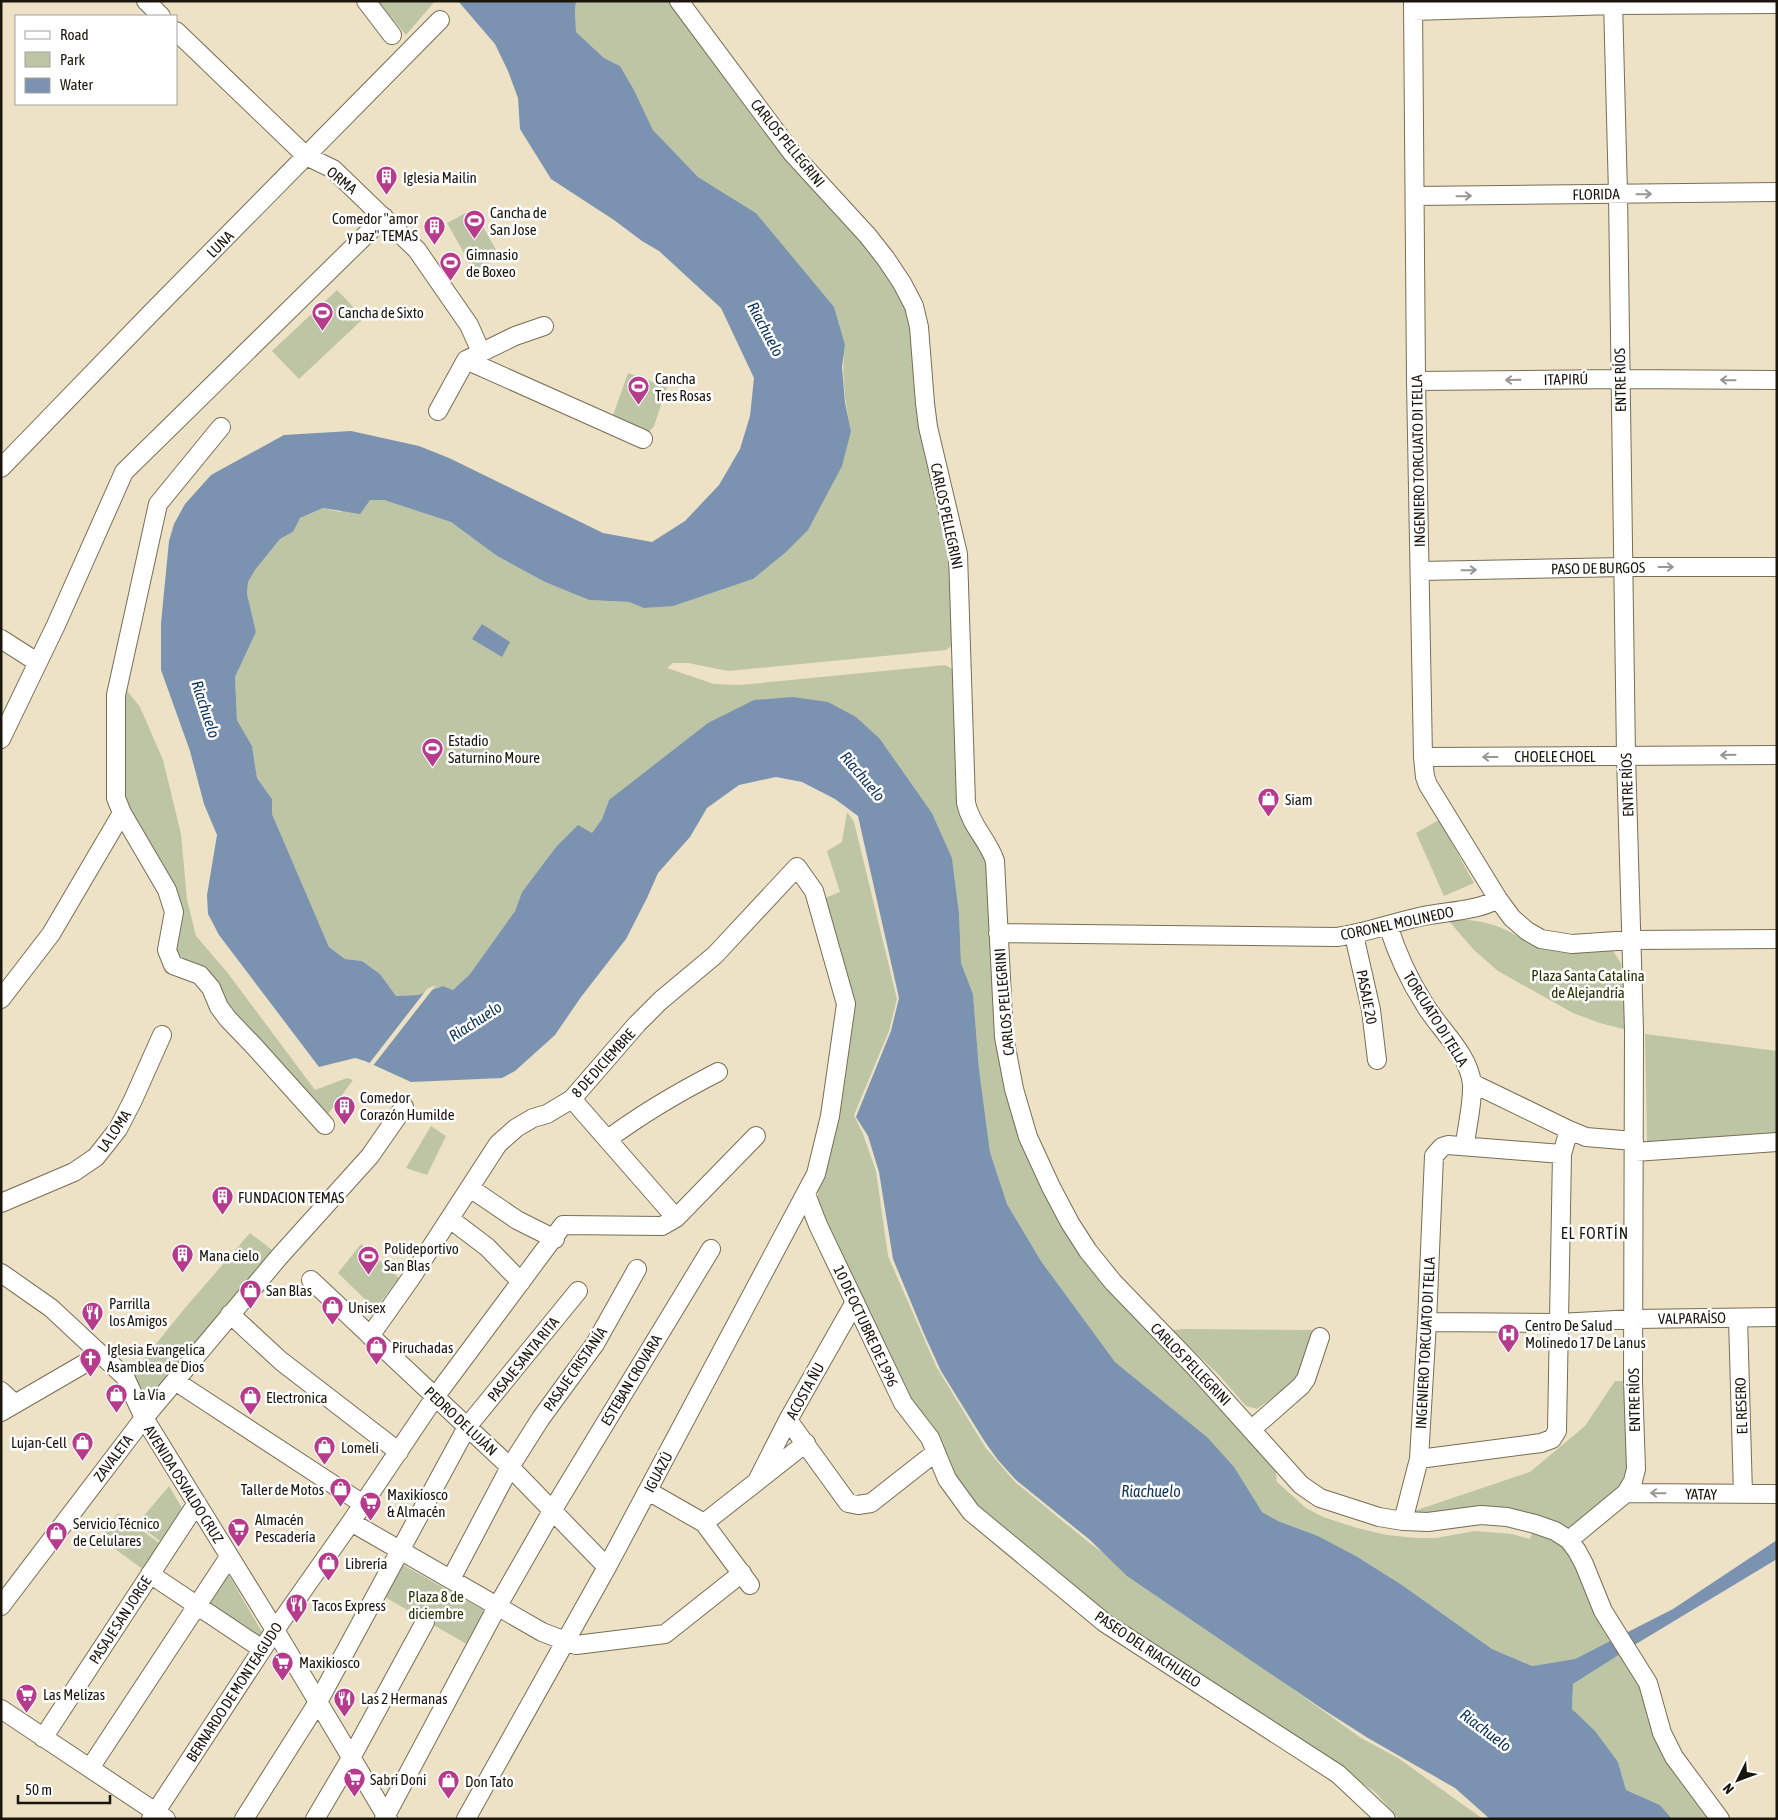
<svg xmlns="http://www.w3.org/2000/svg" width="1778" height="1820" viewBox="0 0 1778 1820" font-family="'Asap Condensed',sans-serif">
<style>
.green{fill:#bdc5a5}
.water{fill:#7b93b0}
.pier{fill:#ede2c6}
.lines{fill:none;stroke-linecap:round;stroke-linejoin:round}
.minor-casing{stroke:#776e55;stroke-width:20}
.minor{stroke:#fff;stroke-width:18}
.oneway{stroke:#989692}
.labels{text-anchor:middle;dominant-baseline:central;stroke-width:5;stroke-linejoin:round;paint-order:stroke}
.street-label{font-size:15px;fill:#1a160c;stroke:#fff}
.poi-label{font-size:15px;fill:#1a160c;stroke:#fff;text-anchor:start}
.park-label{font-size:15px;fill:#283003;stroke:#fff}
.water-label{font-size:16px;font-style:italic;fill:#0d3259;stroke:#fff}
.neighbourhood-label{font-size:16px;letter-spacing:1px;fill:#1a160c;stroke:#fff}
</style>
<rect width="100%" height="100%" fill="#ede2c6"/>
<!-- green -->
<path class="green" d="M378,1H435L406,35Z
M576,1H669L742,97L887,272L907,310L913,338V381L916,399L928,461L952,559L957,642L946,650L728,671L688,663H673L667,668L714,684L740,685L945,665L958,672L961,789L988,854L1001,1039L1047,1188L1223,1408L1275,1466L1277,1482L1306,1508L1323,1517L1357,1528L1387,1535L1415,1538H1436L1475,1531L1512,1534L1530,1539L1533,1531C1544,1534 1556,1537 1564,1546C1583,1565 1601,1614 1613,1640L1575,1659L1532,1666L1492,1649L1402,1585L1356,1556L1318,1536L1278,1521L1262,1512L1207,1437L1115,1362L1041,1261L1007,1204L990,1152L979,1069L973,994L961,963L959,913L952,858L932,813L880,739L609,800L602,819L592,833L556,847L522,892L515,911L470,974L453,990L443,986L418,995L396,996L380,974L362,961L345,959L329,947L272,814V799L257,778L252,746L237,720L235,677L256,632L247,594L248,582L255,570L280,539L293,532L300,518L323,508L340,512L370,500H384L451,522L497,556L545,582L589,600L629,602L645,608L673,605L753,579L851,431C845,402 841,375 845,345L777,239L756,213L698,177L653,130L634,90L620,66L604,58L576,32L575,10Z
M473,209L500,257L474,271L447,223Z
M337,290L364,318L299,379L272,351Z
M628,373L667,387L654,426L643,439L610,424Z
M125,688L140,707L163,760L181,834L187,900L196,936L227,972L315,1090L347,1078L353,1080L325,1118L299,1091L251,1030L228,1012L174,953L178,926L123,798Z
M847,812L854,822L897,999L889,1031L854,1115L863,1134L876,1171L888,1256L936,1366L985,1447L1015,1482L1092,1545L1361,1738L1398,1758L1483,1819H1399L1375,1792L1339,1767L1101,1614L964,1496L908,1405L819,1208L818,1200V1182L848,1056L855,1002L847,974L839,965L820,900L840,892L827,851L842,842Z
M1439,820L1474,883L1444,896L1416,833Z
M1447,919C1467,919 1489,921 1508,931C1522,938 1535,947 1551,949C1568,952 1588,949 1606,949L1613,951L1621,963L1627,1030L1600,1023L1573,1013L1498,971L1474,950Z
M1645,1034L1777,1051V1138L1647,1142Z
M431,1126L446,1136L427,1175L406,1168Z
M250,1233L272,1250L147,1400L130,1376L185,1308Z
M361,1244L399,1278L375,1309L338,1273Z
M1184,1329L1315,1330L1294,1382L1257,1409L1246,1406L1219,1375L1172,1330Z
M1615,1381H1627L1629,1471L1623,1484L1576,1524L1563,1529L1434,1517L1411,1512L1530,1472L1585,1426Z
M169,1486L185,1513L164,1544L137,1524Z
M118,1513L162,1545L144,1570L100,1538Z
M401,1564L489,1613L470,1646L383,1596Z
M227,1572L263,1634L258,1644L206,1606Z
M1621,1653L1636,1674L1712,1819H1672L1660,1805L1626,1790L1618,1762L1572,1709L1573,1684Z"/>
<!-- water -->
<path class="water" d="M458,1H576L575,10L576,32L604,58L620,66L634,90L653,130L698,177L756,213L834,307L845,345L842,367L845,403L851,431L842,466L808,530L786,552L753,579L673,606L644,608L629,602L589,600L545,582L497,556L451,522L384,500H370L360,514L323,508L300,518L293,532L280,539L255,570L248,582L247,594L256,632L235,677L237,720L252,746L257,778L272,799V814L329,947L345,959L362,961L380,974L396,996L418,995L443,986L453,990L470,974L515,911L522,892L556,847L578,825L592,833L602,819L609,800L708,723L754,700L793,697L828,702L856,717L880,739L932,813L952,858L959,913L961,963L973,994L979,1069L990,1152L1007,1204L1041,1261L1115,1362L1207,1437L1234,1467L1262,1512L1278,1521L1318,1536L1356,1556L1402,1585L1492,1649L1532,1666L1575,1659L1673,1609L1777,1540V1559L1631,1647L1573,1684L1572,1709L1595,1731L1618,1762L1626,1790L1660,1805L1672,1819H1490L1455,1788L1368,1738L1324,1710L1127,1576L1090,1540L1016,1480L998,1460L985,1442L941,1371L925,1336L893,1259L879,1172L868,1136L856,1117L891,1031L899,998L858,816L835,799L802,782L776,777L739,785L707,808L690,837L658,873L647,898L626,939L581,997L555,1035L515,1071L502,1078L411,1082L365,1061L355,1058L319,1067L219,935L208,914L207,895L217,835L204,804L190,751L161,670V623L169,541L174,524L185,504L211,475L284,435L351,431L419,446L449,458L603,533L652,542L685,521L719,485L740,449L750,416L754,378L721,308L659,251L642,241L614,220L551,179L520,129L518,98L508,71L495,44Z
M482,624L510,642L502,657L472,639Z"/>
<!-- pier -->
<path class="pier" d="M436,985L372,1067L368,1065L427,989Z"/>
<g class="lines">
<defs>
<path id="minor" d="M146,1L161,16
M366,1L392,35
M679,1L792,153L868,236L886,259L902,283L914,306L919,327L925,403L928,427L958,554L966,803C971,826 988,840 995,861L1004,1037L1014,1089L1028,1137L1051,1187L1070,1223L1088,1251L1113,1282L1194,1366L1301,1485L1320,1498L1379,1517L1403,1521L1428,1522L1481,1515L1507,1517L1535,1524L1555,1531L1569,1540L1577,1551L1584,1564L1603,1611L1648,1683L1662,1733L1674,1757L1720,1819
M1413,1L1416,381L1423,757L1425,777L1428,785L1498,899L1512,918L1527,931L1541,939L1572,944L1631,940L1777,939
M1413,11L1613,5L1777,4
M176,31L306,156L333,169L417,250L469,325L481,352
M1415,196L1777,192
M466,360L643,439
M1416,381L1620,379L1777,380
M438,411L466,360L515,336L544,326
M221,427L158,504L116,695V798L122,813L167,890L174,912L167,950L173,965L200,975L211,988L219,1007L228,1019L253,1045L325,1125
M1,468L152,312L440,20
M1420,571L1624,567H1777
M1,639L37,662
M1,739L56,625L124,472L384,217
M1423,757L1777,755
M1388,925C1397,954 1409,980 1425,1005C1440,1030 1469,1054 1472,1084C1473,1103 1467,1125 1465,1145
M998,933L1337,937C1365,933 1392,923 1419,917C1445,911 1475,912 1498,899
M1354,935L1371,1010L1377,1060
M1,999L51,934L122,813
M1472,1083L1569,1130
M572,1099L676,1218
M608,1139C643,1113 679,1092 718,1072
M1635,1152L1777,1142
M470,1188L517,1220L555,1239
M806,1194L818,1225L903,1403L930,1438L947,1479L971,1512L1105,1623L1338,1774L1386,1819
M1,1203L74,1172L96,1157L118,1129L133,1100L162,1035
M450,1219L487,1247L521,1282
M1,1273L51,1308L125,1377L144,1418L275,1630L388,1819
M311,1280L510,1467L607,1567
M230,1314L281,1361L399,1452
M1738,1318L1743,1494
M1427,1322L1558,1323L1635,1319L1777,1317
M370,1336L411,1278L498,1144L516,1128L533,1118L547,1114L572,1099L637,1024L660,1001L715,955L797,867L814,891L846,1004L830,1116L816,1174L607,1567L466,1819
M175,1381L363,1504
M1,1391L15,1404
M1,1412L101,1354
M788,1420L848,1503L858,1505L871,1503L936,1452
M1252,1429L1301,1386L1306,1379L1320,1337
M1419,1459L1541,1443L1552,1439L1557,1431L1562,1154
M757,1481L788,1420L855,1302
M648,1491L704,1523L750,1585
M1626,1493L1777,1494
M1403,1521L1419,1459L1427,1322L1434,1156L1442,1147L1448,1145L1562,1154L1569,1130L1586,1137L1634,1141
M351,1522L542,1632L576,1645L665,1634L742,1573
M704,1523L806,1443
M1569,1540L1626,1493L1633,1481L1636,1469L1633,1381L1634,1030L1626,756L1618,194L1613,1
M150,1574L262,1649
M451,1579L510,1467L541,1418L595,1344L637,1269
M1,1606L144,1418L279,1257L370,1156L404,1107
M1,1709L166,1819
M43,1738L197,1503
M90,1768L229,1557
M151,1819L275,1630L351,1522L435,1397L563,1225L662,1226L676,1218L756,1136
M244,1819L318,1702L467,1427L578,1291
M315,1819L351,1758L425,1622
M384,1819L497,1607L552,1511L711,1249"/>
</defs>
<!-- minor casing -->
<use href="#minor" class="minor-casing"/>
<!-- minor -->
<use href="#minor" class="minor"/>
</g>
<!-- one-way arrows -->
<defs><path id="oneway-shaft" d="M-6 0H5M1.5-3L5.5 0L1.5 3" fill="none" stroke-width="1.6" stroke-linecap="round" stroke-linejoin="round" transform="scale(1.25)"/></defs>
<g class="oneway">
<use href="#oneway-shaft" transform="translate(1644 194) rotate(-1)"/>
<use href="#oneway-shaft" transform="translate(1464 196) rotate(-1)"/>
<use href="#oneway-shaft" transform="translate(1513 380) rotate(179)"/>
<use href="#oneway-shaft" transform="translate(1728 380) rotate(-179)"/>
<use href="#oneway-shaft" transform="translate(1666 567)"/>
<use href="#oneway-shaft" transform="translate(1469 570) rotate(-1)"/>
<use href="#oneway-shaft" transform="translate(1728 755) rotate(179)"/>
<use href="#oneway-shaft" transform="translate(1490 757) rotate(180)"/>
<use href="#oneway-shaft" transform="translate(1658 1493) rotate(-179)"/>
</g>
<!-- icons -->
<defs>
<symbol id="building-pin" viewBox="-11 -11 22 30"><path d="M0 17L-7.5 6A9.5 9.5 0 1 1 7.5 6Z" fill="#b73b8c" stroke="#fff"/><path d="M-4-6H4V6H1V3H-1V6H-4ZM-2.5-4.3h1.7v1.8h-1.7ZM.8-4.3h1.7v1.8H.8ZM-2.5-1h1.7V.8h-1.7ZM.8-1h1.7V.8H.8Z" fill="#fff"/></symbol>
<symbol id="stadium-pin" viewBox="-11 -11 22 30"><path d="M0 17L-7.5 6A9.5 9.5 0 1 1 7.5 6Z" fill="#b73b8c" stroke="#fff"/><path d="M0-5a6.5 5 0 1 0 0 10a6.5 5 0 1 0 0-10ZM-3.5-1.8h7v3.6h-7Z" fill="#fff"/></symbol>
<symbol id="shop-pin" viewBox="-11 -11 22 30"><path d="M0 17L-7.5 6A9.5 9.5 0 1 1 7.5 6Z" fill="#b73b8c" stroke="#fff"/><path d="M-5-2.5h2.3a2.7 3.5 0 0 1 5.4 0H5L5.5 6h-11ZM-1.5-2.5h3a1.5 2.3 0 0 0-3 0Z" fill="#fff"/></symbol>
<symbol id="restaurant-pin" viewBox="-11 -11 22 30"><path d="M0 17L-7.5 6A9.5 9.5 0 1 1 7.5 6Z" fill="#b73b8c" stroke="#fff"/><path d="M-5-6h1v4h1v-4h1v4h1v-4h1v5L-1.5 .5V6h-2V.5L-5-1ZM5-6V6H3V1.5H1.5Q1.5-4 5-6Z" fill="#fff"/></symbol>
<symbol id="hospital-pin" viewBox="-11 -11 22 30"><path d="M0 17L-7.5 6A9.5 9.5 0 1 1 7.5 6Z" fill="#b73b8c" stroke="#fff"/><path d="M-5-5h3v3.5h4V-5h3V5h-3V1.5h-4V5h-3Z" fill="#fff"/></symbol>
<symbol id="church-pin" viewBox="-11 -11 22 30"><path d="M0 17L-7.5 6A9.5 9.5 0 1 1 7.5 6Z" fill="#b73b8c" stroke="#fff"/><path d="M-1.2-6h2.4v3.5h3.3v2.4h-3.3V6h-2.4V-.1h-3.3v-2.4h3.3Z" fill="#fff"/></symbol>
<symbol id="supermarket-pin" viewBox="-11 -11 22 30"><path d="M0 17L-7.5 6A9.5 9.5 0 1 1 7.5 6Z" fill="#b73b8c" stroke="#fff"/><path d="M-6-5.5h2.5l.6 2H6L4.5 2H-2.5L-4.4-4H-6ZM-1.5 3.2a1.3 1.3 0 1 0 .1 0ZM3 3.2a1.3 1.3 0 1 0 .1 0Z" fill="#fff"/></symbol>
</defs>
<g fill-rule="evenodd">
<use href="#building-pin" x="374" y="164" width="25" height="34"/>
<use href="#stadium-pin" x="462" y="208" width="25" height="34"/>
<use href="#building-pin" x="422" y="214" width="25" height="34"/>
<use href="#stadium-pin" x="438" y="250" width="25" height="34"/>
<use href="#stadium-pin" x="310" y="300" width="25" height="34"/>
<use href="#stadium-pin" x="626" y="374" width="25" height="34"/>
<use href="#stadium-pin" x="420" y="736" width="25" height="34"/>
<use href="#shop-pin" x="1256" y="786" width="25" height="34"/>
<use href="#building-pin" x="332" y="1094" width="25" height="34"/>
<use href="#building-pin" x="210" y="1184" width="25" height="34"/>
<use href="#building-pin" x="170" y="1242" width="25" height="34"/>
<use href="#stadium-pin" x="356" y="1244" width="25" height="34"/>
<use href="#shop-pin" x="238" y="1278" width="25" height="34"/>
<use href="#shop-pin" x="320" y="1294" width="25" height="34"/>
<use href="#restaurant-pin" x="80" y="1300" width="25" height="34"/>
<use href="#hospital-pin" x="1496" y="1322" width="25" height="34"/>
<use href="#shop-pin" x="364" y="1334" width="25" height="34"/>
<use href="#church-pin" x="78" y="1346" width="25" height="34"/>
<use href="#shop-pin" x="104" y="1382" width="25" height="34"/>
<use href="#shop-pin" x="238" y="1384" width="25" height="34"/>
<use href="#shop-pin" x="70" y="1430" width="25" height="34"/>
<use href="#shop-pin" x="312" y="1434" width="25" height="34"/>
<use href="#shop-pin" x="328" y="1476" width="25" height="34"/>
<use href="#supermarket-pin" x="358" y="1490" width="25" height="34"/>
<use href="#supermarket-pin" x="226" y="1516" width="25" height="34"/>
<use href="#shop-pin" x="44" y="1520" width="25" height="34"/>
<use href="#shop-pin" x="316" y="1550" width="25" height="34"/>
<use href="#restaurant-pin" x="284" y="1592" width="25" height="34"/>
<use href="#supermarket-pin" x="270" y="1650" width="25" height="34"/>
<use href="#supermarket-pin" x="14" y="1682" width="25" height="34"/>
<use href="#restaurant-pin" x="332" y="1686" width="25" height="34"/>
<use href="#supermarket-pin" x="342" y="1766" width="25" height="34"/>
<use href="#shop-pin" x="436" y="1768" width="25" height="34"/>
</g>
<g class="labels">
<!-- street labels -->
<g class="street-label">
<text transform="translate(788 143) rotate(51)">CARLOS PELLEGRINI</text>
<text transform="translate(342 180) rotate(39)">ORMA</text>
<text transform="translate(1596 194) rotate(-1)">FLORIDA</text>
<text transform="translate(220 244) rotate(-45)">LUNA</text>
<text transform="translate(1566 379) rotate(-1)">ITAPIRÚ</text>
<text transform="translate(1620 380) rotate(-91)">ENTRE RÍOS</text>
<text transform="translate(1418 461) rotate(-91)">INGENIERO TORCUATO DI TELLA</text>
<text transform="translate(947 516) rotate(78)">CARLOS PELLEGRINI</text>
<text transform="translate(1598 568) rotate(-1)">PASO DE BURGOS</text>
<text x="1555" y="756">CHOELE CHOEL</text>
<text transform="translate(1627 785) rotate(-92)">ENTRE RÍOS</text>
<text transform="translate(1397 923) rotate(-12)">CORONEL MOLINEDO</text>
<text transform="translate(1367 997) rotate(79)">PASAJE 20</text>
<text transform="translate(1004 1002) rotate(-95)">CARLOS PELLEGRINI</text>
<text transform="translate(1436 1019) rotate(58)">TORCUATO DI TELLA</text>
<text transform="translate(603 1063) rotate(-48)">8 DE DICIEMBRE</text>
<text transform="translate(114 1131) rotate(-56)">LA LOMA</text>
<text transform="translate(1692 1318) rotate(-1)">VALPARAÍSO</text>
<text transform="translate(866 1326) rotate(65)">10 DE OCTUBRE DE 1996</text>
<text transform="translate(1425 1343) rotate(-87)">INGENIERO TORCUATO DI TELLA</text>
<text transform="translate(523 1359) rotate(-51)">PASAJE SANTA RITA</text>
<text transform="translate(1191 1364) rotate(46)">CARLOS PELLEGRINI</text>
<text transform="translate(575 1369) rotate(-55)">PASAJE CRISTANÍA</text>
<text transform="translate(631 1380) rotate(-59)">ESTEBAN CROVARA</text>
<text transform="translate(805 1391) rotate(-61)">ACOSTA ÑU</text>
<text transform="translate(1634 1400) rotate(-91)">ENTRE RÍOS</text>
<text transform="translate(1741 1406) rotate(-92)">EL RESERO</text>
<text transform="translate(461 1421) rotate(43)">PEDRO DE LUJÁN</text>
<text transform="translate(113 1458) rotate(-53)">ZAVALETA</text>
<text transform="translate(658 1472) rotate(-62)">IGUAZÚ</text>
<text transform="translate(184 1484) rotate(58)">AVENIDA OSVALDO CRUZ</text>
<text transform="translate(1701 1494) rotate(1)">YATAY</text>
<text transform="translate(120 1620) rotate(-57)">PASAJE SAN JORGE</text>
<text transform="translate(1148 1649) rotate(34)">PASEO DEL RIACHUELO</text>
<text transform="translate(234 1692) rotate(-57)">BERNARDO DE MONTEAGUDO</text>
</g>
<!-- poi labels -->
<g class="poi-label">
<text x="403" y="177">Iglesia Mailin</text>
<text x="490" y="212">Cancha de<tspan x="490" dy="17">San Jose</tspan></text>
<text x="418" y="218" text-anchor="end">Comedor "amor<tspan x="418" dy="17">y paz" TEMAS</tspan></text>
<text x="466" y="254">Gimnasio<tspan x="466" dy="17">de Boxeo</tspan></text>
<text x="338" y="312">Cancha de Sixto</text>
<text x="655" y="378">Cancha<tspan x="655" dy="17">Tres Rosas</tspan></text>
<text x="448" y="740">Estadio<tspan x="448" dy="17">Saturnino Moure</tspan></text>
<text x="1285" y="799">Siam</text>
<text x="360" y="1097">Comedor<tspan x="360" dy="17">Corazón Humilde</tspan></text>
<text x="238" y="1197">FUNDACION TEMAS</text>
<text x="384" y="1248">Polideportivo<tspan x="384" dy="17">San Blas</tspan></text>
<text x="199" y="1255">Mana cielo</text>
<text x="266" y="1290">San Blas</text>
<text x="109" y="1303">Parrilla<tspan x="109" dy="17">los Amigos</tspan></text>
<text x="348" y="1307">Unisex</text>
<text x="1525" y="1325">Centro De Salud<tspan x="1525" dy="17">Molinedo 17 De Lanus</tspan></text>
<text x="392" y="1347">Piruchadas</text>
<text x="107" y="1349">Iglesia Evangelica<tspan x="107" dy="17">Asamblea de Dios</tspan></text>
<text x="133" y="1394">La Via</text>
<text x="266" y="1397">Electronica</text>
<text x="67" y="1442" text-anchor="end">Lujan-Cell</text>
<text x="341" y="1447">Lomeli</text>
<text x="324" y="1489" text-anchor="end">Taller de Motos</text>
<text x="387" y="1494">Maxikiosco<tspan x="387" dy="17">&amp; Almacén</tspan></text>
<text x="255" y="1519">Almacén<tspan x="255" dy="17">Pescadería</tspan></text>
<text x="73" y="1523">Servicio Técnico<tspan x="73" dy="17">de Celulares</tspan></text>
<text x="345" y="1563">Librería</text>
<text x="312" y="1605">Tacos Express</text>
<text x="299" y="1662">Maxikiosco</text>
<text x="43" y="1694">Las Melizas</text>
<text x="361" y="1698">Las 2 Hermanas</text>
<text x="370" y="1779">Sabri Doni</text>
<text x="465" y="1781">Don Tato</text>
</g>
<!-- park labels -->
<g class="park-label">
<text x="1588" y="975">Plaza Santa Catalina<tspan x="1588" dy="17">de Alejandría</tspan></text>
<text x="436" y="1596">Plaza 8 de<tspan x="436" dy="17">diciembre</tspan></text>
</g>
<!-- water labels -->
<g class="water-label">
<text transform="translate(766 329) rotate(62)">Riachuelo</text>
<text transform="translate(206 709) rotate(72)">Riachuelo</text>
<text transform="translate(863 776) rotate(50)">Riachuelo</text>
<text transform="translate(475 1021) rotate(-33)">Riachuelo</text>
<text x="1151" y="1491">Riachuelo</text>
<text transform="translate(1486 1730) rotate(37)">Riachuelo</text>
</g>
<!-- neighbourhood labels -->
<g class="neighbourhood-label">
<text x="1595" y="1233">EL FORTÍN</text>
</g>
</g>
<!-- border -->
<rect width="1778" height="1820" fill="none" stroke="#1a160c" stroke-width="5"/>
<!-- legend -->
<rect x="15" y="15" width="162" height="90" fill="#ffffff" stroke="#a3a29e"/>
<rect x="25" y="31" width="25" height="8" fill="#ffffff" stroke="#a3a29e"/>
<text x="60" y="40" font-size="15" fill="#1a160c">Road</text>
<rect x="25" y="52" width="25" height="15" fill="#bdc5a5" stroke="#a3a29e"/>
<text x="60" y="65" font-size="15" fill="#1a160c">Park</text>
<rect x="25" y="78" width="25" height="15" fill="#7b93b0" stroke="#a3a29e"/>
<text x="60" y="90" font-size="15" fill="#1a160c">Water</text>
<!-- north arrow -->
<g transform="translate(1738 1780) rotate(228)" stroke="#ffffff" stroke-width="4" paint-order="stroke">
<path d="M0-4L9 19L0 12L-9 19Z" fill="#1a160c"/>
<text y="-8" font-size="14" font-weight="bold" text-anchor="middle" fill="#1a160c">N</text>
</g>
<!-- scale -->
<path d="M18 1795v8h92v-8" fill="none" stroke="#1a160c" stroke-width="2.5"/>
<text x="25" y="1795" font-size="15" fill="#1a160c" stroke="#ffffff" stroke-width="4" paint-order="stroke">50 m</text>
</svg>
